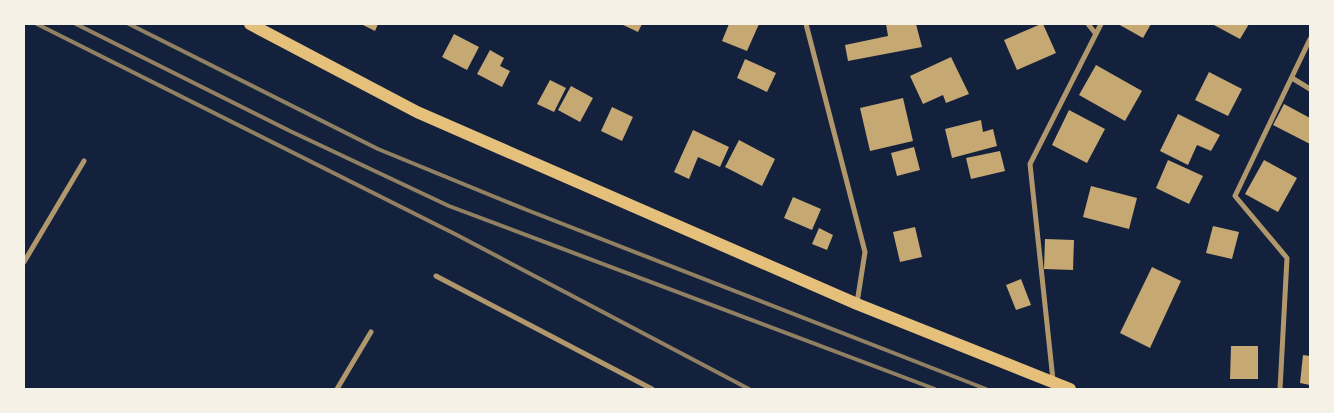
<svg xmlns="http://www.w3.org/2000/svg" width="1334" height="413" viewBox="0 0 1334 413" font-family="'Open Sans',sans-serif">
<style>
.building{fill:#c6a872}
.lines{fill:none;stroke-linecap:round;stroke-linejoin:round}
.minor{stroke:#b1986c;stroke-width:5}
.primary{stroke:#e5c07b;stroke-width:12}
.rail{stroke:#918062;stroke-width:4}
</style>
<rect width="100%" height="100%" fill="#14213d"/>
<!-- building -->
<path class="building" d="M361,24H378L375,31Z
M621,24H642L638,32Z
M729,24H759L747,51L722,41Z
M886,24H916L922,47L848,61L845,45L888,36Z
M1041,24H1043L1056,53L1017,70L1004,40Z
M1118,24H1151L1143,38Z
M1212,24H1249L1240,39Z
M454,34L479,47L467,70L442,57Z
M490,50L504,58L500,66L510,71L502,87L477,74Z
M951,57L969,94L946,103L943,95L923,104L910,76Z
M745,59L776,73L767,92L737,78Z
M1096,65L1142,91L1125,121L1079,95Z
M1209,72L1242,89L1228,116L1195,100Z
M550,80L566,88L554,112L537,104Z
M571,86L593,98L580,122L558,110Z
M903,98L913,141L870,151L860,108Z
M1284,104L1310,118V144L1273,125Z
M612,107L633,117L622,141L601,131Z
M1069,110L1105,129L1087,163L1052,145Z
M1178,114L1220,135L1211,151L1197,145L1188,165L1160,151Z
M981,120L983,132L993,129L997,146L952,158L945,129Z
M693,130L729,147L720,167L698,157L689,179L674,172Z
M739,140L775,159L762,186L725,167Z
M914,147L920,170L897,176L891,153Z
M1000,151L1005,171L971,179L966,158Z
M1168,160L1203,176L1189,204L1156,188Z
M1264,160L1297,178L1278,212L1245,194Z
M1091,186L1137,198L1129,229L1083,217Z
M793,197L821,209L812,230L784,218Z
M1213,226L1239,232L1232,259L1206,253Z
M915,227L922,257L900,262L893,232Z
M819,228L833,235L827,250L812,244Z
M1045,239L1074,240L1073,270L1044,269Z
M1152,267L1181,281L1150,348L1120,333Z
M1021,279L1031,305L1016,310L1006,285Z
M1231,346H1258V379H1230Z
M1303,355L1310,356V385L1300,383Z"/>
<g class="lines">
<!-- minor -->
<path class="minor" d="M806,24L865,252L857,303
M1088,24L1096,34
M1292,78L1310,89
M24,262L84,161
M436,276L652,389
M1053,380L1030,164L1101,24
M337,389L371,332
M1280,389L1287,258L1235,196L1310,39"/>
<!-- primary -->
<path class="primary" d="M250,24L417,112L857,304L1070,389"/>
<!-- rail -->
<path class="rail" d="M37,24L457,235L749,389
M76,24L290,131L449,206L935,389
M129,24L378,149L527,210L986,389"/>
</g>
<!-- border -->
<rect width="1334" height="413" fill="none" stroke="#f6f1e7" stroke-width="50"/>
</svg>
